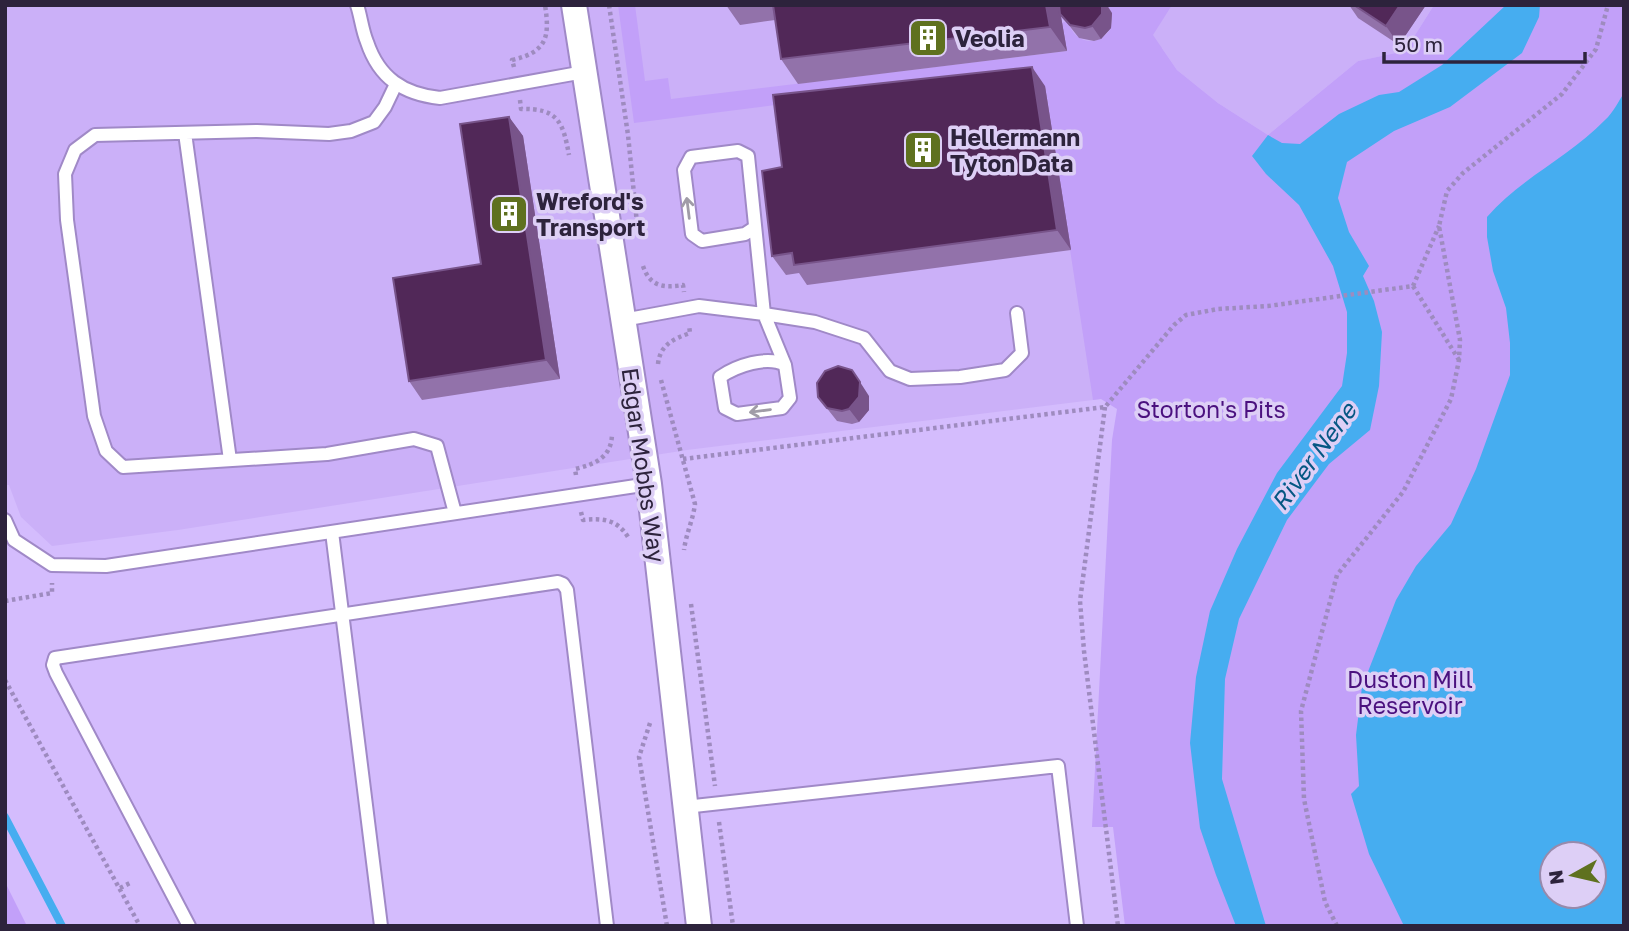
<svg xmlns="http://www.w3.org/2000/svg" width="1629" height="931" viewBox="0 0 1629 931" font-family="'Golos Text',sans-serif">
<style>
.built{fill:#cbb0f8}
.green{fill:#c2a0f9;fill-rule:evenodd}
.water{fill:#46adf0;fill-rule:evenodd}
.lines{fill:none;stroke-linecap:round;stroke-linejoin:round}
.stream{stroke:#46adf0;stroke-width:8}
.lane-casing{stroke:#a089c7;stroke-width:16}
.street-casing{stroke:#a089c7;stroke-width:28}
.path{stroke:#9e8bbf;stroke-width:4.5;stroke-dasharray:3.5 3.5;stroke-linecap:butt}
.lane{stroke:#fff;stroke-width:12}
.street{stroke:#fff;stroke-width:24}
.wall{fill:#9272aa}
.shaded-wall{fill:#78548a}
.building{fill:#512858;stroke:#78548a;stroke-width:2}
.oneway{stroke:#a09ca7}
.labels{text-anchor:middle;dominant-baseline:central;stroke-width:7;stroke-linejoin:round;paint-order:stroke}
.poi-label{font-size:23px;font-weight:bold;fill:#2d233c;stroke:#ddcff6;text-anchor:start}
.park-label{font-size:23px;fill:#4b117f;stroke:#ddcff6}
.street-label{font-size:23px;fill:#2d233c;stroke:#ddcff6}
.water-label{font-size:24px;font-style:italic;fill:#055783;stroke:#ddcff6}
</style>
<rect width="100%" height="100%" fill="#d4bcfd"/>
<!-- built -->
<path class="built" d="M5,5H1434L1405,51L1358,61L1268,135L1218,103L1177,70L1162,48L1101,399L687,450L178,530L52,546L21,517L9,485H5Z"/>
<!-- green -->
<path class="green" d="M618,5H635L645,81L668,78L671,99L1067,51L1062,23L1068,20C1076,57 1126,41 1108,5H1172L1153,35L1177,70L1218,103L1268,135L1358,61L1405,51L1434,5H1624V926H1125L1113,827H1092L1112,440L1117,409L1101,399L1093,400L1045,86L783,104L634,123ZM1552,854H1594V896H1552Z
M5,882L27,926H5Z"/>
<!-- water -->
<path class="water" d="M1506,5H1540L1539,17L1522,53L1450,107L1394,131L1347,162L1338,198L1349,232L1369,266L1363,276L1374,301L1382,332L1379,386L1370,430L1329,464L1287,520L1239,619L1225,679L1222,779L1266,926H1236L1216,875L1200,828L1190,743L1196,677L1210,611L1237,549L1277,473L1342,386L1347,353V312L1333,266L1299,205L1266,174L1252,156L1268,135L1282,143L1300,144L1339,114L1379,95L1399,92L1442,65Z
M1624,93V926H1404L1369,854L1351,794L1359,786L1356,735L1362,687L1396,600L1416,566L1451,524L1476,469L1510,375V343L1506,308L1493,271L1487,237V217C1521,178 1569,157 1605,120C1613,113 1618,102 1624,93ZM1552,854H1594V896H1552Z"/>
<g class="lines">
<!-- stream -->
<path class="stream" d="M5,817L62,926"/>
<defs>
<path id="lane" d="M357,5C361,17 362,30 367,42C379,78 403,94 440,98L584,72
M396,84L385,107L374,122L351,131L329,134L257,131L95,135L75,150L65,174L67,220L94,416L106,451L123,467L327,454L414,439L437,446L455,513
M185,133L230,460
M754,228L745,234L702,241L692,234L684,170L691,157L738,151L748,156L764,314L815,322L864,338L890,371L910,379L960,377L1005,370L1022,353L1017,313
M623,320L699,306L764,314L785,365L790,398L782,408L737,414L725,408L720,377C736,366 767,355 785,365
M5,520L14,540L52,565L106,566L649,484
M332,532L381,926
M685,807L1058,766L1077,926
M189,926L56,673L53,665L55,658L558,582L563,584L567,590L607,926"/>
<path id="street" d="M574,5L649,484L699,926"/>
</defs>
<!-- lane casing -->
<use href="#lane" class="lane-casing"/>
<!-- street casing -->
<use href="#street" class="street-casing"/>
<!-- path -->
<path class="path" d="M609,5L628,135L638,233
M514,67L512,60C547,52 550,37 545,5
M520,100L521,109C558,108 563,122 569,155
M643,266C650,287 664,288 683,285L684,292
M1413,286L1459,360
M1413,286L1439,226
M658,364C660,345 673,339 690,333L689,325
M661,380L695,504C693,520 686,534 684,550
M1105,407L1080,601L1084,651L1118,926
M683,459L1105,407L1174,325L1186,315L1218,309L1268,306L1413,286
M576,475L575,469C596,464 612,457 612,433
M581,512L583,520C602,518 617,519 628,537
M5,601L52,593V583
M691,604L715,786
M5,680L140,926
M650,723L639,757L667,926
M719,822L733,926
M120,888L130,883
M1337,926L1325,902L1304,799L1301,711L1337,575L1403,492L1451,399L1459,360L1460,340L1439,226L1447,191L1463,173L1562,94L1596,49L1608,5"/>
<!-- lane -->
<use href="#lane" class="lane"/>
<!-- street -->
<use href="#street" class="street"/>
</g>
<!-- wall -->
<path class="wall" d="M726,5H1059L1067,51L798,84L781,59L775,20L740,25Z
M1349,5H1426L1399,45L1358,18Z
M1112,13L1111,28L1101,39L1094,41L1079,38L1060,14Z
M1045,86L1071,250L807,285L799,273L786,275L772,256L782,167Z
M509,117L523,136L560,379L422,400L409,381L481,264Z
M869,396V410L859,422L852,424L837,421L818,397Z"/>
<!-- shaded-wall -->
<path class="shaded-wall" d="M1046,5H1059L1067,51L1050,27Z
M1102,5H1107L1112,13L1111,28L1101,39L1092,26Z
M1400,5H1426L1399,45L1386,26Z
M1032,67L1045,86L1071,250L1057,230Z
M509,117L523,136L560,379L546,360Z
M860,382L869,396V410L859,422L849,409Z"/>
<!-- building -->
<path class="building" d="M773,5H1046L1050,27L781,59Z
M1059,5H1102V14L1092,26L1085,28L1070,25L1060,14Z
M1354,5H1400L1386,26Z
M1032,67L1057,230L794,265L792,253L772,256L762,171L782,167L773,95Z
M509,117L546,360L409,381L393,278L481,264L460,124Z
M838,366L852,370L860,382L859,397L849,409L842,411L827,408L818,397L817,383L825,371Z"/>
<!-- one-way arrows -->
<defs><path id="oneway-shaft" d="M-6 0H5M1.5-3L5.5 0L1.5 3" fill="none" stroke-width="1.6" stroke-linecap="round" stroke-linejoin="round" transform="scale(1.75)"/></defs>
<g class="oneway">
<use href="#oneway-shaft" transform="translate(688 208) rotate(-97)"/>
<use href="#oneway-shaft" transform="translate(760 411) rotate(172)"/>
</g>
<!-- icons -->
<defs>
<symbol id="building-square" viewBox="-11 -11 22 22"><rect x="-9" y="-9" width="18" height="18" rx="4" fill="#5f711f" stroke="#ddcff6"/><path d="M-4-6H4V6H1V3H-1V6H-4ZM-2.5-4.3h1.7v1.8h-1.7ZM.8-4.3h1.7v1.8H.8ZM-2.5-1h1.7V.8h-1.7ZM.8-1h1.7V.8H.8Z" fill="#fff"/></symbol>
</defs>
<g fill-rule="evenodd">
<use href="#building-square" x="906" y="16" width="44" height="44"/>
<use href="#building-square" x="901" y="128" width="44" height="44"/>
<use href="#building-square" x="487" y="192" width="44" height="44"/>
</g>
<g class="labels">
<!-- poi labels -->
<g class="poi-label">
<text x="955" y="38">Veolia</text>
<text x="950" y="137">Hellermann<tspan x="950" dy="26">Tyton Data</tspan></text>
<text x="536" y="201">Wreford's<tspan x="536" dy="26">Transport</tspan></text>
</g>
<!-- park labels -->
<g class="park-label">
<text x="1211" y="409">Storton's Pits</text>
<text x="1410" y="679">Duston Mill<tspan x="1410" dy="26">Reservoir</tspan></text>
</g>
<!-- street labels -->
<g class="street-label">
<text transform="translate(644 465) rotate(82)">Edgar Mobbs Way</text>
</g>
<!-- water labels -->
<g class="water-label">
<text transform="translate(1313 456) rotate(-54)">River Nene</text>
</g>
</g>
<!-- border -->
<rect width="1629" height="931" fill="none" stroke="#2d233c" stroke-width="14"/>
<!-- north arrow -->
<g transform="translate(1573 875) rotate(262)"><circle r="33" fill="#ddcff6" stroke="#978aac" stroke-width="2"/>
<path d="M0-5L12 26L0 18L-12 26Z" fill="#5f711f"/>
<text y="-10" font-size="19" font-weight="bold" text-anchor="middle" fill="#2d233c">N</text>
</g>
<!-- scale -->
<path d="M1384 52v10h201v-10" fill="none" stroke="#2d233c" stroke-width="3.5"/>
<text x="1394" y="52" font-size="21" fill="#2d233c" stroke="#ddcff6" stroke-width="5" paint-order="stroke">50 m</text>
</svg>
